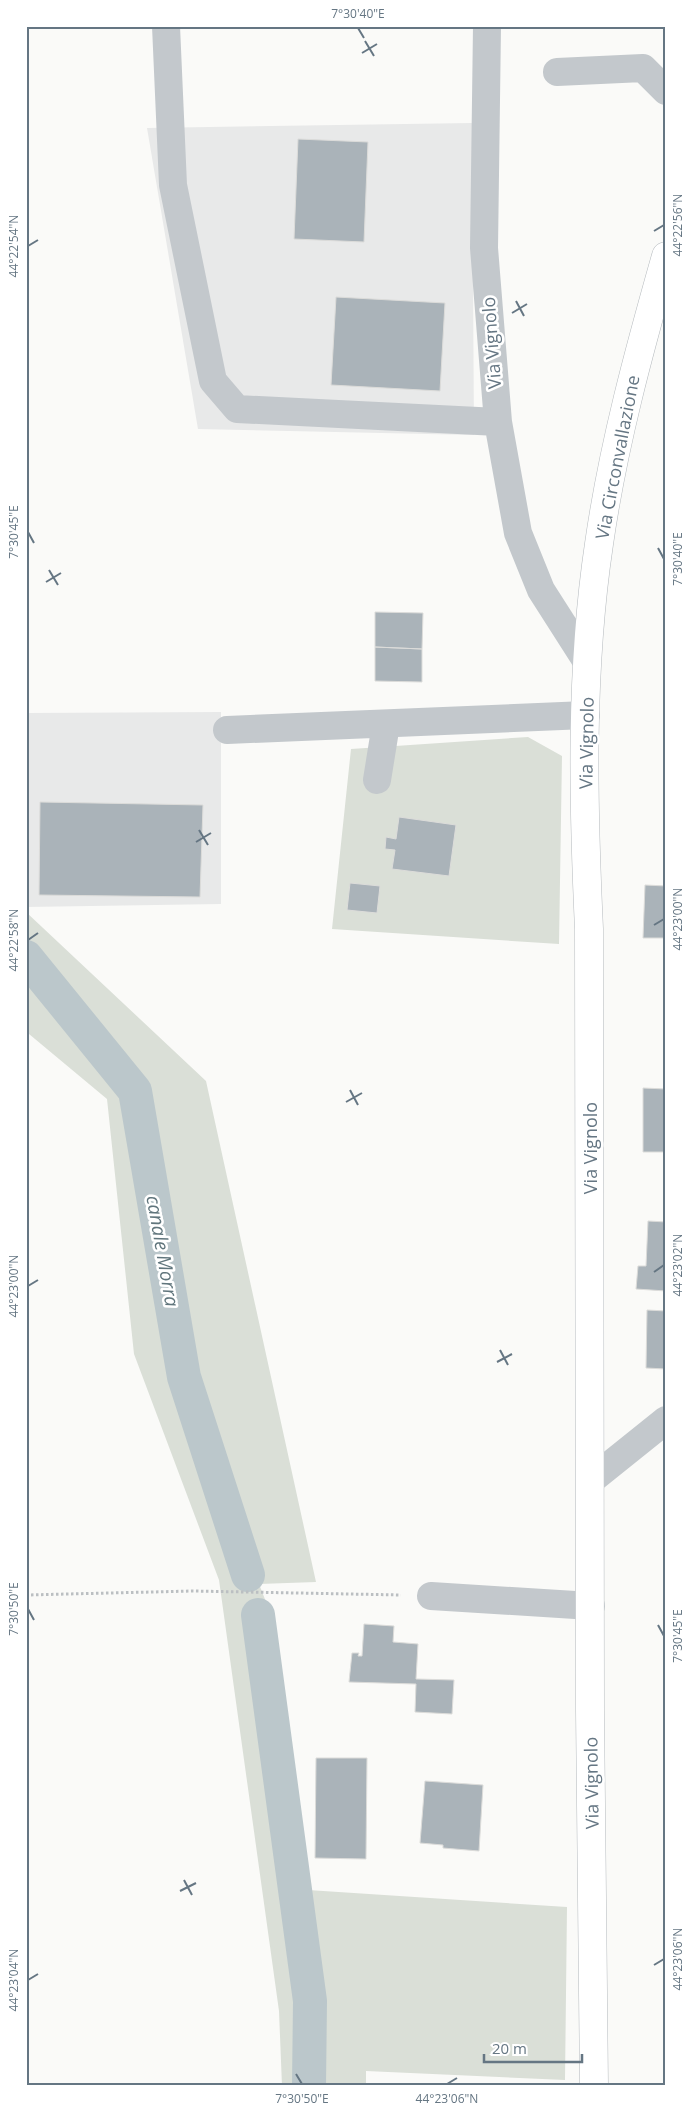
<svg xmlns="http://www.w3.org/2000/svg" width="692" height="2112" viewBox="0 0 692 2112" font-family="'Open Sans',sans-serif">
<style>
.built{fill:#e8e9e9}
.green{fill:#dadfd7}
.lines{fill:none;stroke-linecap:round;stroke-linejoin:round}
.canal{stroke:#bbc7cb;stroke-width:34}
.building{fill:#aab3b9;stroke:#dcdcda}
.major-casing{stroke:#b5babe;stroke-width:29}
.path{stroke:#bbbfc2;stroke-width:3;stroke-dasharray:2.5 2.5;stroke-linecap:butt}
.minor{stroke:#c3c8cc;stroke-width:28}
.major{stroke:#fff;stroke-width:28}
.ticks{fill:none;stroke:#657683;stroke-width:2}
.labels{text-anchor:middle;dominant-baseline:central;stroke-width:5;stroke-linejoin:round;paint-order:stroke}
.street-label{font-size:18px;fill:#657683;stroke:#fff}
.water-label{font-size:19px;font-style:italic;fill:#60757c;stroke:#fff}
.neatline{fill:none;stroke:#657683;stroke-width:2}
.ticks-label{font-size:12px;text-anchor:middle;fill:#657683}
</style>
<rect width="100%" height="100%" fill="#fafaf8"/>
<!-- built -->
<path class="built" d="M472,123L474,435L198,429L147,128Z
M221,712V904L26,907V713Z"/>
<!-- green -->
<path class="green" d="M528,737L562,756L559,944L332,929L351,749Z
M26,912L206,1081L316,1582L259,1584L268,1607L308,1890L567,1907L565,2080L366,2071V2086H282L279,2011L219,1580L134,1354L107,1099L29,1034L26,1037Z"/>
<g class="lines">
<!-- canal -->
<path class="canal" d="M26,957L135,1091L184,1377L248,1575
M258,1615L310,2001L309,2086"/>
</g>
<!-- building -->
<path class="building" d="M298,139L368,142L364,242L294,239Z
M336,297L445,303L440,391L331,385Z
M375,612L423,613L422,649L375,647Z
M375,647L422,649V682L375,681Z
M40,802L203,805L200,897L39,895Z
M399,817L456,825L449,876L392,869L395,850L385,849L386,837L396,839Z
M350,883L380,886L377,913L347,910Z
M645,885L666,886V938H643Z
M643,1088L666,1089V1152H643Z
M648,1221L666,1222V1291L636,1289L638,1266H646Z
M647,1310L666,1311V1369L646,1368Z
M364,1624L394,1626L393,1642L418,1644L416,1679L454,1680L452,1714L415,1712L416,1684L349,1682L352,1653H359L358,1656H362Z
M316,1758H367L366,1859L315,1858Z
M425,1781L483,1785L479,1851L443,1848V1845L420,1843Z
M395,2084H424V2086H395Z"/>
<g class="lines">
<defs>
<path id="major" d="M594,2086L590,1710L589,929C583,801 580,671 599,544C613,446 639,351 666,256"/>
</defs>
<!-- major casing -->
<use href="#major" class="major-casing"/>
<!-- path -->
<path class="path" d="M26,1595L193,1591L401,1595"/>
<!-- minor -->
<path class="minor" d="M166,26L173,185L213,381L237,409L498,422
M487,26L484,248L498,422L518,533L541,590L587,662
M557,72L643,68L666,91
M227,730L586,715
M377,780L386,724
M590,1481L666,1420
M431,1596L591,1606"/>
<!-- major -->
<use href="#major" class="major"/>
</g>
<!-- ticks -->
<path class="ticks" d="M358,28L364,38M365,41L374,56M362,53L377,44M654,231L664,225M28,246L38,240M516,301L524,316M512,313L527,304M28,532L34,543M658,548L664,559M49,570L58,585M46,582L61,573M199,830L208,845M196,842L211,833M654,925L664,919M28,940L38,933M350,1090L358,1105M346,1102L362,1093M654,1272L664,1265M28,1286L38,1280M500,1350L508,1365M497,1362L512,1354M28,1609L34,1620M658,1625L664,1636M184,1880L192,1895M180,1891L196,1883M654,1965L664,1959M28,1980L38,1974M296,2074L302,2084M447,2084L457,2078"/>
<g class="labels">
<!-- street labels -->
<g class="street-label">
<text transform="translate(491 343) rotate(-94)">Via Vignolo</text>
<text transform="translate(617 457) rotate(-79)">Via Circonvallazione</text>
<text transform="translate(586 743) rotate(-89)">Via Vignolo</text>
<text transform="translate(590 1148) rotate(-90)">Via Vignolo</text>
<text transform="translate(591 1783) rotate(-91)">Via Vignolo</text>
</g>
<!-- water labels -->
<g class="water-label">
<text transform="translate(163 1251) rotate(80)">canale Morra</text>
</g>
</g>
<!-- border -->
<rect width="692" height="2112" fill="none" stroke="#ffffff" stroke-width="55"/>
<!-- scale -->
<path d="M484 2054v8h98v-8" fill="none" stroke="#657683" stroke-width="2.5"/>
<text x="492" y="2054" font-size="15" fill="#657683" stroke="#ffffff" stroke-width="4" paint-order="stroke">20 m</text>
<rect x="28" y="28" width="636" height="2056" class="neatline"/>
<g class="ticks-label">
<text x="358" y="18">7°30'40"E</text>
<text transform="translate(678 225) rotate(-90)" y="4">44°22'56"N</text>
<text transform="translate(14 246) rotate(-90)" y="4">44°22'54"N</text>
<text transform="translate(14 532) rotate(-90)" y="4">7°30'45"E</text>
<text transform="translate(678 559) rotate(-90)" y="4">7°30'40"E</text>
<text transform="translate(678 919) rotate(-90)" y="4">44°23'00"N</text>
<text transform="translate(14 940) rotate(-90)" y="4">44°22'58"N</text>
<text transform="translate(678 1265) rotate(-90)" y="4">44°23'02"N</text>
<text transform="translate(14 1286) rotate(-90)" y="4">44°23'00"N</text>
<text transform="translate(14 1609) rotate(-90)" y="4">7°30'50"E</text>
<text transform="translate(678 1636) rotate(-90)" y="4">7°30'45"E</text>
<text transform="translate(678 1959) rotate(-90)" y="4">44°23'06"N</text>
<text transform="translate(14 1980) rotate(-90)" y="4">44°23'04"N</text>
<text x="302" y="2103">7°30'50"E</text>
<text x="447" y="2103">44°23'06"N</text>
</g>
</svg>
